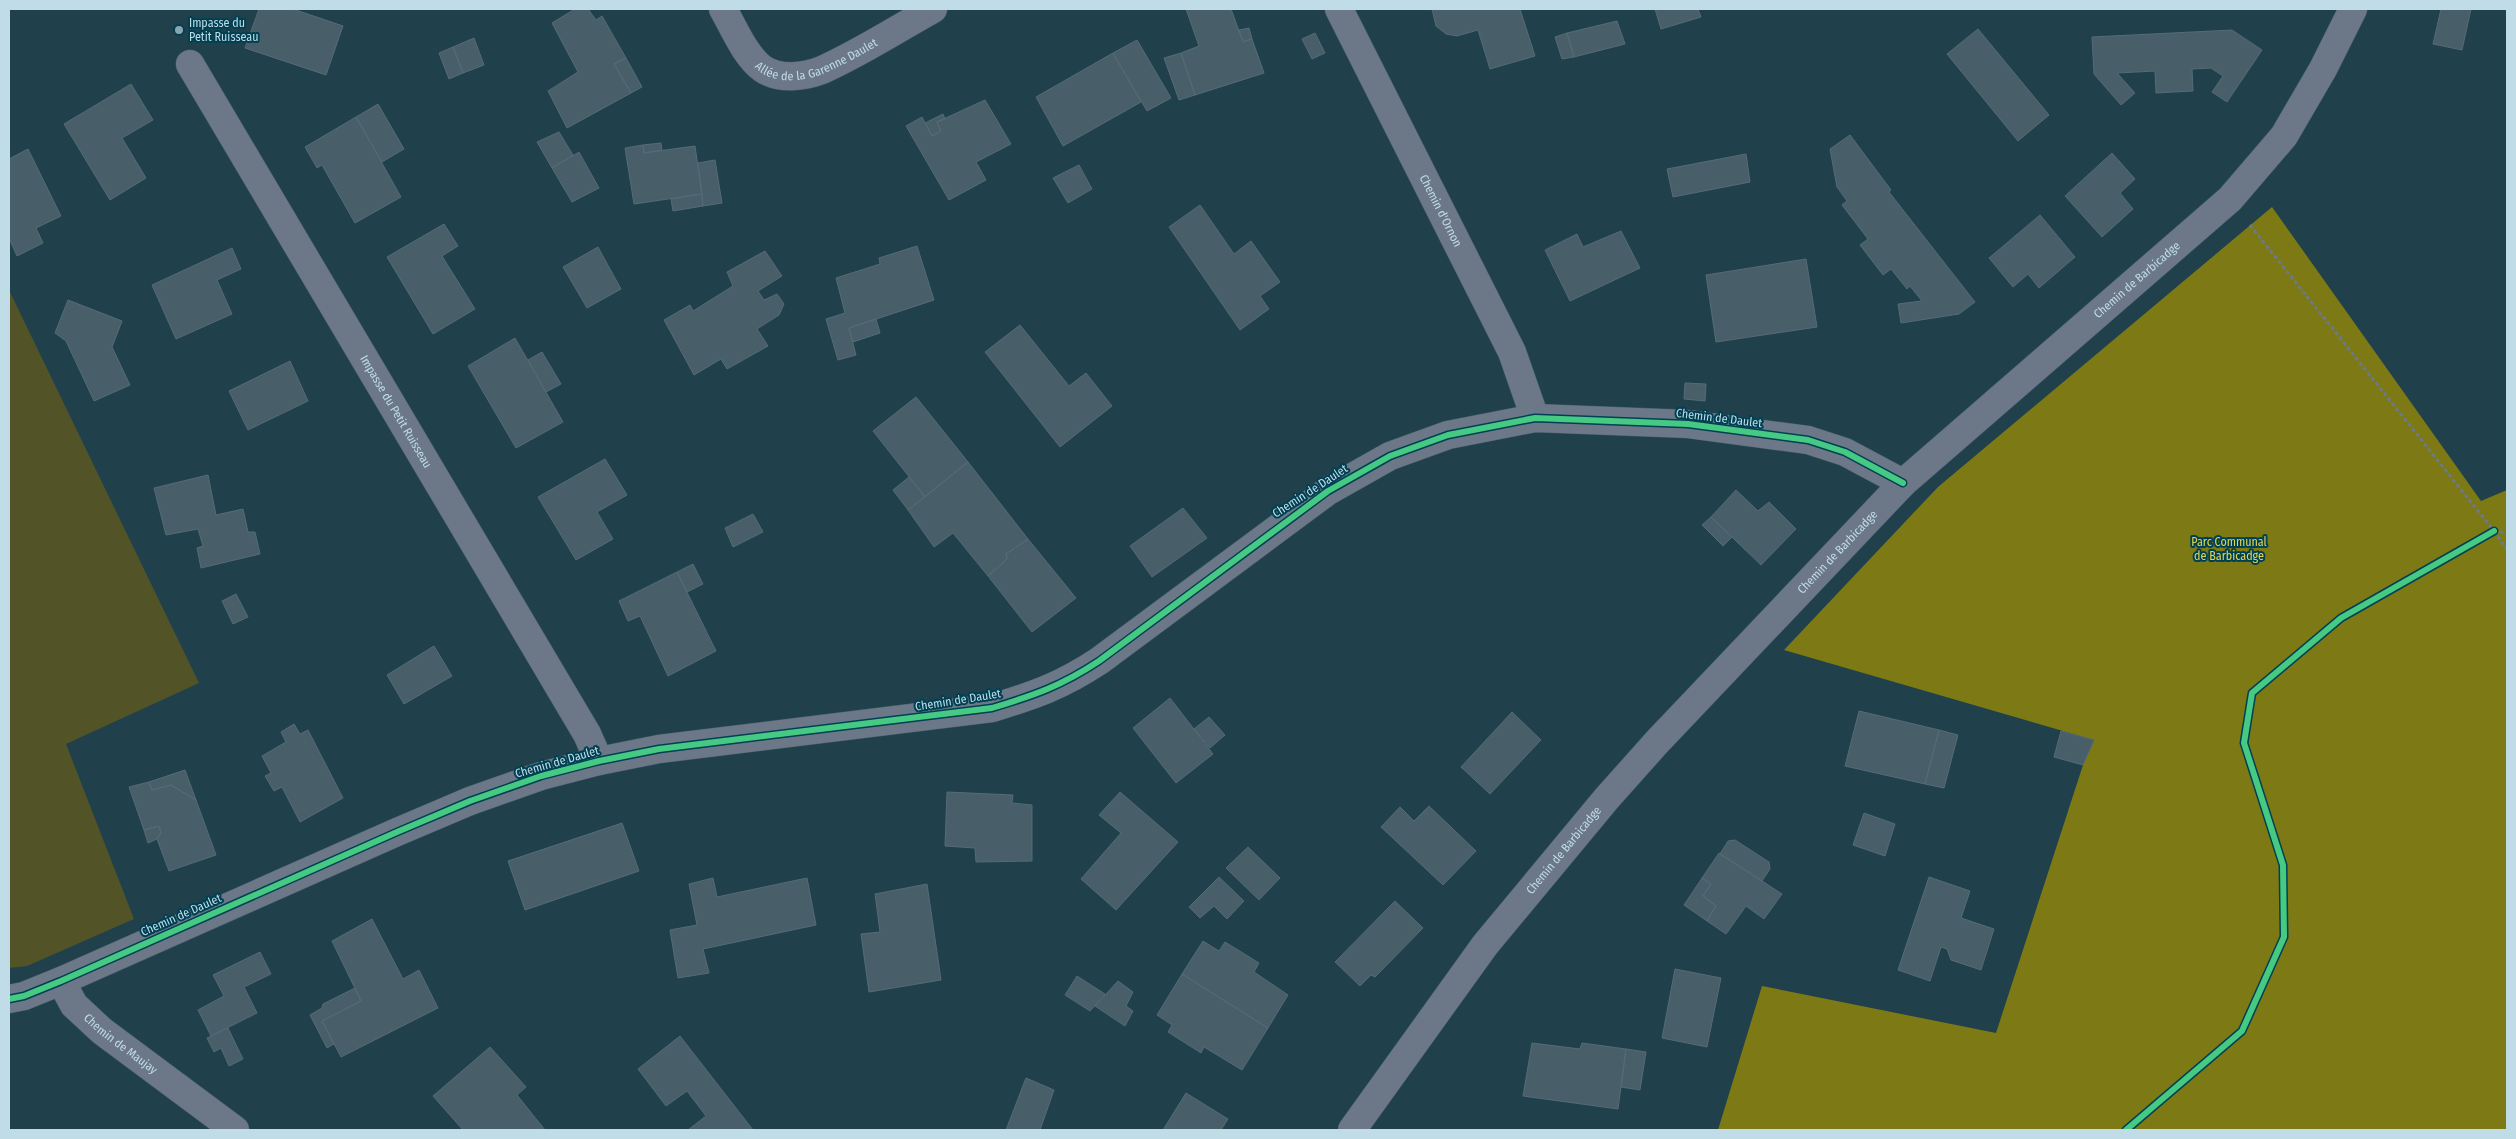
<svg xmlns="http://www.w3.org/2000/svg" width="2516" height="1139" viewBox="0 0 2516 1139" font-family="'Fira Sans Condensed',sans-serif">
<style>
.green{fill:#525327}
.forest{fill:#7d7914}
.building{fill:#485e69;stroke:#556b77}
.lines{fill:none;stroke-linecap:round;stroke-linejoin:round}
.street-casing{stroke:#435e68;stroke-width:29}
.path{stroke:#6c7a86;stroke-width:3;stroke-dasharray:4 2.5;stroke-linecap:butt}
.street{stroke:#6c7888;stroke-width:28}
.cycleway-casing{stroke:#004053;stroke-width:9}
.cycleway{stroke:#46c982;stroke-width:6}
.poi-dot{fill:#88a6b1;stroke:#004053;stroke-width:2}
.labels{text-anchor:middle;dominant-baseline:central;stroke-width:4;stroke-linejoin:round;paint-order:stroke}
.poi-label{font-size:12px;fill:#c0dce7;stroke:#004053;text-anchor:start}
.street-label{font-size:12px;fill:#c0dce7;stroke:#004053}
.park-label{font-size:12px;fill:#dfd554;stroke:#004053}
</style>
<rect width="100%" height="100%" fill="#20414c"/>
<!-- green -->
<path class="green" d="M9,290L199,683L66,744L134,919L27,966L9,968Z"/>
<!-- forest -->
<path class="forest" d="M2272,207L2481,501L2507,490V1130H1718L1762,986L1996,1033L2083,765L2094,740L1784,650L1938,487Z"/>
<!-- building -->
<path class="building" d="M259,9H293L343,26L326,75L245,48Z
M575,9H588L596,20L602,16L626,58L614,64L631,93L567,128L548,91L578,72L552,23Z
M1186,9H1231L1243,42L1252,39L1264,73L1195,95L1181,53L1199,46Z
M1432,9H1520L1535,56L1490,69L1478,30L1457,36L1446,34L1436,26Z
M1655,9H1698L1701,17L1661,29Z
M2441,9H2471L2462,50L2433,44Z
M1617,21L1625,44L1574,57L1567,33Z
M1249,28L1252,39L1243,42L1239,30Z
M1978,29L2049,115L2018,141L1947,54Z
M2232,30L2262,50L2227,102L2212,92L2223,76L2211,68L2192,69L2193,91L2156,93L2155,71L2117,73L2135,93L2121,105L2094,74L2092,37Z
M1315,33L1325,53L1312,59L1302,39Z
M1567,33L1574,57L1562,59L1555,37Z
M474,38L484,65L463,73L453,47Z
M1137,40L1171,98L1147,111L1113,53Z
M453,47L463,73L449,79L439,53Z
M1113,53L1141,102L1063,146L1036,97Z
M1181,53L1195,95L1179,100L1164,58Z
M626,58L642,87L631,93L614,64Z
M131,84L153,120L122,138L146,178L110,200L64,124Z
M985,100L1011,144L976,162L986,180L949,200L906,126L922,117L932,136L941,131L937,122Z
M378,104L404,149L382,162L356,117Z
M943,114L945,119L937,122L941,131L932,136L925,123Z
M356,117L401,197L355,223L322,165L317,168L305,147Z
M559,132L573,155L552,168L537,142Z
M1850,135L1891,190L1889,192L1975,302L1959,314L1901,323L1898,304L1922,301L1910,286L1907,289L1891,269L1883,275L1860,245L1868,239L1842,205L1847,201L1837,187L1830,149Z
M661,143L662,150L644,153L643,145Z
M643,145L644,153L695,146L702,194L634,204L625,148Z
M28,149L61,216L36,228L43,243L17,256L9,238V159Z
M579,152L599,188L572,202L552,168Z
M2112,153L2135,179L2120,193L2133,209L2102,237L2065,196Z
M1746,154L1750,182L1673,197L1667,169Z
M715,160L722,203L703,206L698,163Z
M1079,165L1092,189L1068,203L1053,178Z
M702,194L703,206L673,211L671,199Z
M1200,205L1234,254L1251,241L1280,282L1260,296L1269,309L1240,330L1169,227Z
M2040,215L2075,257L2039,288L2028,274L2013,287L1989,258Z
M444,224L458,246L442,256L475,309L433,334L387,257Z
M1621,231L1640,268L1570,301L1545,250L1577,234L1583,247Z
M917,246L934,300L849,328L856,355L838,360L826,319L845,313L836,278L880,264L879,258Z
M598,247L621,289L587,308L563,267Z
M232,248L241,269L217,280L232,314L176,339L152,285Z
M765,251L782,276L758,291L764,300L777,294L784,304L779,315L757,329L768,346L727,369L721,359L694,375L664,320L690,305L693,311L733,286L727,272Z
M1806,259L1817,327L1716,342L1706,275Z
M68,300L122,321L112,347L130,385L94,401L66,341L55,333Z
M876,319L880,333L853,342L849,328Z
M1020,325L1069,386L1086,373L1112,406L1060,447L985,352Z
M515,338L563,422L516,448L468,366Z
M542,352L561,384L546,392L528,360Z
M290,361L308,401L248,430L229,391Z
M1685,383L1706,384L1705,401L1684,399Z
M916,397L968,462L925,497L873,431Z
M605,459L627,495L597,512L613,539L576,560L538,497Z
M968,462L1028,539L1006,554L1007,559L988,576L953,533L934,547L908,510Z
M208,475L216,515L243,509L248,532H255L260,554L201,568L197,548L203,546L198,529L166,535L154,488Z
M909,477L925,497L908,510L893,490Z
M1736,490L1758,511L1769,502L1796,529L1761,565L1711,517Z
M1183,508L1207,538L1152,577L1130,546Z
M753,514L763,532L733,547L725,528Z
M1711,517L1732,537L1723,546L1702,525Z
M1028,539L1076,598L1032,632L988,576L1007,559L1006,554Z
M693,564L703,584L687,592L677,572Z
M677,572L716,651L668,676L640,616L628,621L619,601Z
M236,594L248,617L233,624L222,601Z
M434,646L452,676L404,704L387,675Z
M1170,698L1213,754L1176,783L1133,728Z
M1859,711L1939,730L1925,784L1845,766Z
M1512,712L1541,740L1490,794L1461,767Z
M1209,717L1225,735L1210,748L1194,729Z
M294,724L300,734L308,730L343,798L300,822L282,787L274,791L265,776L271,773L262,756L286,742L281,732Z
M1939,730L1958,735L1944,788L1925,784Z
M2061,731L2094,740L2083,765L2054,757Z
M185,770L196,800L171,785L152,790L149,782Z
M149,782L152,790L171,785L196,800L216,855L169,871L157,839L161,833L159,826L144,830L129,787Z
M947,792L1013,795L1012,803L1032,805V861L976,862L975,848L945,846Z
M1120,792L1178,842L1116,910L1081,879L1121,833L1099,815Z
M1429,806L1476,851L1443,885L1381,827L1400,807L1414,821Z
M1864,813L1895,824L1885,856L1853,845Z
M622,823L639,871L525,910L508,861Z
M159,826L161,833L157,839L148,843L144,830Z
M1735,840L1769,862L1770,869L1762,881L1720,854L1728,841Z
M1248,847L1280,878L1259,900L1226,868Z
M1719,853L1782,894L1764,919L1746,906L1726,934L1707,921L1716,906L1703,896L1711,884L1702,878Z
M1219,877L1244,901L1227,919L1214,906L1200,918L1189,907Z
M1929,877L1970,891L1961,918L1994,929L1981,970L1951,960L1947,949L1941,947L1930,981L1898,970Z
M713,878L717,897L807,878L816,925L703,949L709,973L678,978L670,930L697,925L689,884Z
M1702,878L1711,884L1703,896L1716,906L1707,921L1684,905Z
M927,884L941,980L869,992L861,934L880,932L875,894Z
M1395,901L1423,928L1375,977L1371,975L1360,986L1335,962Z
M372,919L403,979L419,970L438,1008L341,1057L322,1021L361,1001L332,941Z
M1203,941L1219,951L1225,942L1259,963L1254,972L1288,995L1268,1028L1182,974Z
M260,952L271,974L244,987L257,1013L211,1036L198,1010L224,996L213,975Z
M1675,969L1721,978L1707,1047L1662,1038Z
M1182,974L1268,1028L1242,1070L1204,1047L1201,1053L1168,1032L1172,1025L1157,1015Z
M1077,976L1105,994L1090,1011L1065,995Z
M1118,981L1133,992L1126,1006L1133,1011L1125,1026L1095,1006Z
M355,988L361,1001L322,1021L334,1044L327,1048L310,1015L322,1008L323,1004Z
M228,1028L243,1059L229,1066L221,1048L214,1052L207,1038Z
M680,1036L753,1130H688L706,1116L687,1091L666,1106L638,1069Z
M1532,1043L1580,1049L1582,1043L1626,1049L1618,1109L1523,1096Z
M490,1047L526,1087L517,1095L545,1130H463L433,1096Z
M1626,1049L1646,1052L1640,1090L1621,1087Z
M1026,1078L1054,1090L1040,1130H1006Z
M1186,1093L1228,1119L1221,1130H1163Z"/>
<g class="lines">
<defs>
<g id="street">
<path id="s1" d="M723,9C734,28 745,56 763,69C780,80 804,77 822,70C860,53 897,29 933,9"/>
<path id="s2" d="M1339,9L1512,352L1535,418"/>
<path id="s3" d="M190,64L587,734L599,761"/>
<path id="s4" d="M61,981L74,1005L102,1031L235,1130"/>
<path d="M9,999L24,996L61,981L397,832L470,801L541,776L599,761L659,749L992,708C1035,695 1061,686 1099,661L1328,491L1390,456L1448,435L1535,418L1688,424L1808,440L1845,452L1903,483"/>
<path id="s5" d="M1352,1130L1485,945L1607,798L1657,742L1903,483L2230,199L2284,136L2323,69L2353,9"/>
</g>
</defs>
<!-- street casing -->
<use href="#street" class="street-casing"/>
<!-- path -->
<path class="path" d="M2250,225L2494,531L2507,533
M2494,531L2507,550"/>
<!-- street -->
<use href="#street" class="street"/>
<defs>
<path id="cycleway" d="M9,999L24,996L61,981L397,832L470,801L541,776L599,761L659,749L992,708C1035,695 1061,686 1099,661L1328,491L1390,456L1448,435L1535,418L1688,424L1808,440L1845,452L1903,483
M2126,1130L2242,1031L2284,937L2283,865L2244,743L2252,693L2341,618L2494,531"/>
</defs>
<!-- cycleway casing -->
<use href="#cycleway" class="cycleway-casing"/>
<!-- cycleway -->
<use href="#cycleway" class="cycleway"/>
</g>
<!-- markers -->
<circle class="poi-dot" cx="179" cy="30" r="5"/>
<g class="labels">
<!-- poi labels -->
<g class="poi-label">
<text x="189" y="23">Impasse du<tspan x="189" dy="14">Petit Ruisseau</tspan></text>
</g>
<!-- street labels -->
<g class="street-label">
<text stroke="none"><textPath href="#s1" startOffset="130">Allée de la Garenne Daulet</textPath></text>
<text stroke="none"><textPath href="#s2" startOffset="226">Chemin d'Ornon</textPath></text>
<text stroke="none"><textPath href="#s5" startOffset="1161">Chemin de Barbicadge</textPath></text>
<text stroke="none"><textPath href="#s3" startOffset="404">Impasse du Petit Ruisseau</textPath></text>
<text transform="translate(1719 418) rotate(7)">Chemin de Daulet</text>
<text transform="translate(1310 491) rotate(-33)">Chemin de Daulet</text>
<text stroke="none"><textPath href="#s5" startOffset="756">Chemin de Barbicadge</textPath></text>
<text transform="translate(958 700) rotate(-9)">Chemin de Daulet</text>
<text transform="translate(557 762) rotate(-16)">Chemin de Daulet</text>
<text stroke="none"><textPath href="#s5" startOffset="351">Chemin de Barbicadge</textPath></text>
<text transform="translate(181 915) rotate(-24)">Chemin de Daulet</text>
<text stroke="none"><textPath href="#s4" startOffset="88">Chemin de Maujay</textPath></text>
</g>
<!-- park labels -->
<g class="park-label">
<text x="2229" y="542">Parc Communal<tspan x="2229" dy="14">de Barbicadge</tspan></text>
</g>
</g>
<!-- border -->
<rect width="2516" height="1139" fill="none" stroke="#c0dce7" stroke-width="20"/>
</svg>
